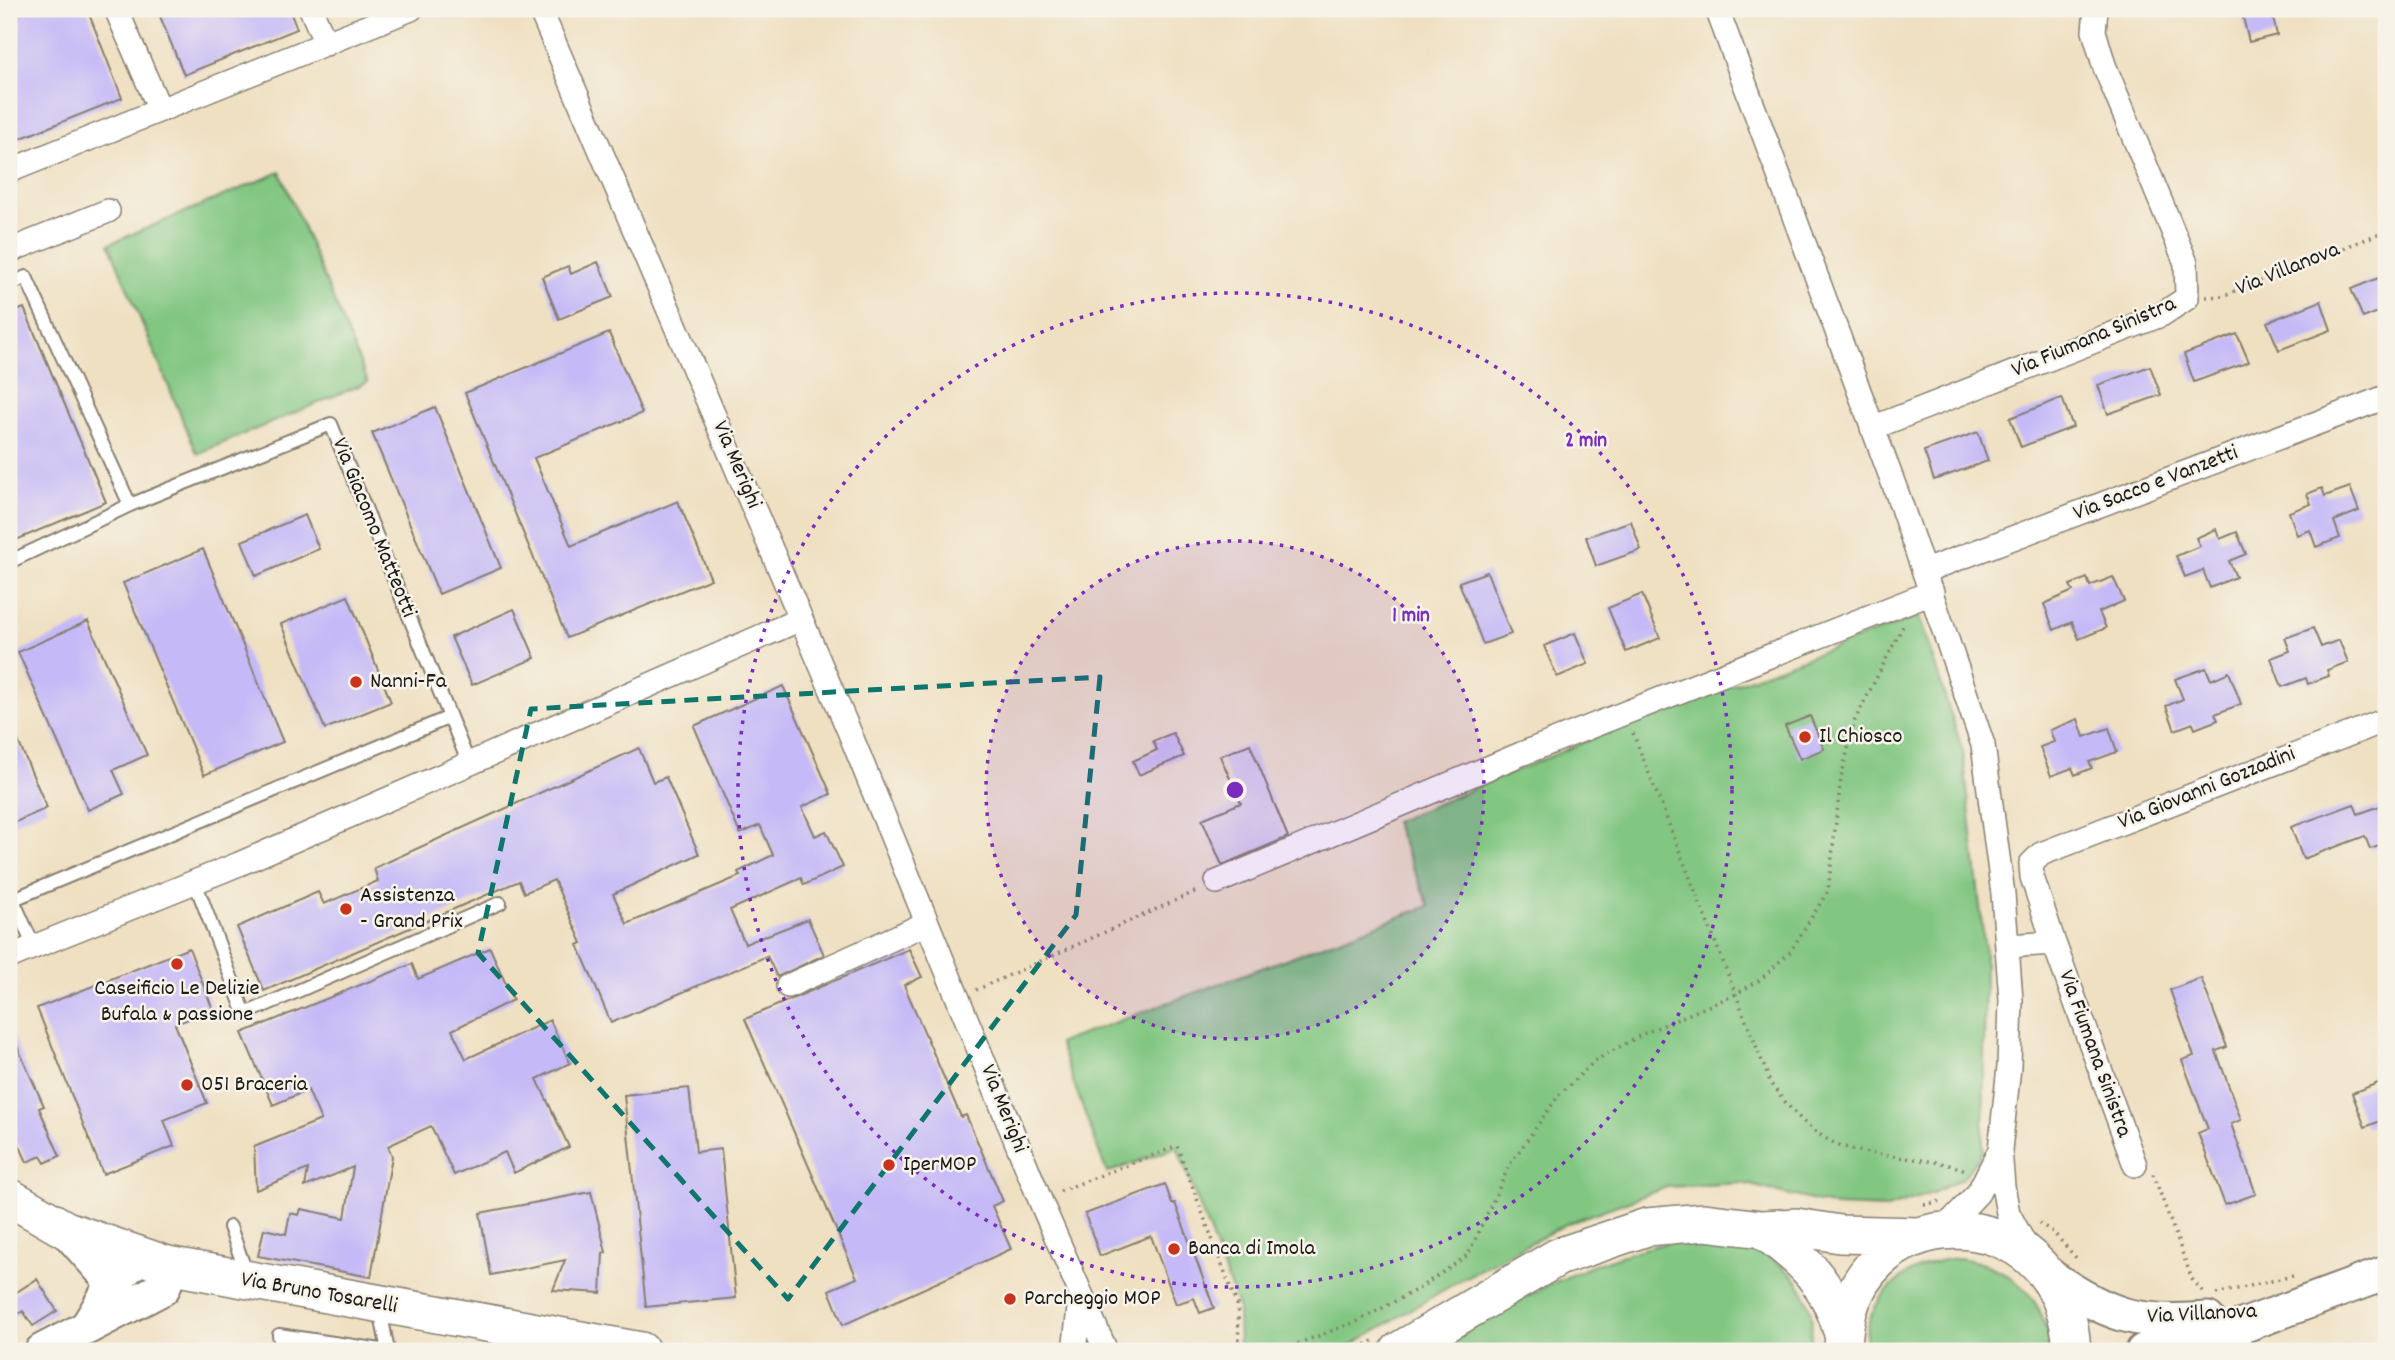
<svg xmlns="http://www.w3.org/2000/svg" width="2395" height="1360" viewBox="0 0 2395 1360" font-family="Dekko,sans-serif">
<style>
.green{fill:#81c681;stroke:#4e714e;stroke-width:2}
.building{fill:#c5b9f7}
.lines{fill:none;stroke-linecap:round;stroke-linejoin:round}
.lane-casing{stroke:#867e6f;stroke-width:16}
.street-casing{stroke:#867e6f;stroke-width:26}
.secondary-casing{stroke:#867e6f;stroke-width:37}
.primary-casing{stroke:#867e6f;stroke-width:40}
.path{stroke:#867e6f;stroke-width:3.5;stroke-dasharray:2 5;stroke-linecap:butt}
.lane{stroke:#fff;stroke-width:12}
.street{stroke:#fff;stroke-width:23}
.secondary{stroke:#fff;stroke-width:33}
.primary{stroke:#fff;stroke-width:37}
.marked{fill:none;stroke:#0f766e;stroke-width:5;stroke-dasharray:14 9;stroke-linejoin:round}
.ring{fill:none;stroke:#7b2cbf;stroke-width:3.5;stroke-dasharray:3.5 7}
.poi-dot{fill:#c8321e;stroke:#f7f3e8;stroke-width:2.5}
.labels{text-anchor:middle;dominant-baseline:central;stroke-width:5;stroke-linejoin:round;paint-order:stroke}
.street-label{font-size:23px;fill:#1c1c1c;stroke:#f7f3e8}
.poi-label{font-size:23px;fill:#1c1c1c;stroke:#f7f3e8;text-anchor:start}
.centre{fill:#7b2cbf;stroke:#f7f3e8;stroke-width:3.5}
.ring-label{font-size:21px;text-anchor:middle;font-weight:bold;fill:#7b2cbf;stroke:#f7f3e8;stroke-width:5;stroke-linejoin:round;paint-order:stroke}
</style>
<rect width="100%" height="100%" fill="#f7f3e8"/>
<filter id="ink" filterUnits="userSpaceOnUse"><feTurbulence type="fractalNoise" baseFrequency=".0143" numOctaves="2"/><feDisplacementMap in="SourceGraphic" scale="14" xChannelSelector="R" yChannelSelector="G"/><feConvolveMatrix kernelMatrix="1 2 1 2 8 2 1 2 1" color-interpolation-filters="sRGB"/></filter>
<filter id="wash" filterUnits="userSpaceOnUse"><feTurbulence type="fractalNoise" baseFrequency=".00686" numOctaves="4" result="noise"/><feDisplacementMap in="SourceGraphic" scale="28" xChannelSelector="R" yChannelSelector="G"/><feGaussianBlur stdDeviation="1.57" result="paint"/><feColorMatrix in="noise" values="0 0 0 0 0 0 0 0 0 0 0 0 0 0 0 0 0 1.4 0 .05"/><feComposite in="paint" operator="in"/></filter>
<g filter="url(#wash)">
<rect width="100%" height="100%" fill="#efe0c2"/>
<!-- green -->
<path class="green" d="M280,172L368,382L197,454L109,244Z
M1919,616L1963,752L1985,952L1983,1151L1963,1178L1935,1192L1887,1208L1835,1206L1742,1183L1667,1187L1568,1223L1462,1279L1341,1351H1239L1238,1307L1177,1147L1107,1173L1059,1043L1429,906L1394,822L1637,720Z
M1676,1241C1728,1241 1793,1248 1810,1308C1814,1320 1810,1338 1810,1351H1432C1513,1303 1582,1260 1676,1241Z
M1959,1258C2008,1265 2049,1298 2048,1351H1865C1864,1296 1908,1262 1959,1258Z"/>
<g id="blocks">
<!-- building -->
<path class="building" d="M9,9H87L122,98L9,143Z
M157,9H289L297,29L184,75Z
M2241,9H2271L2277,35L2249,42Z
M598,262L613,297L559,319L542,277L568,266L571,274Z
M2386,275V309L2363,318L2351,289Z
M2321,301L2331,330L2279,350L2267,322Z
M24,308L106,502L9,543V314Z
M609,333L642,413L534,458L571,546L678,501L711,579L567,638L465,393Z
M2237,334L2249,362L2194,382L2184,354Z
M2150,366L2161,395L2108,414L2098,385Z
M2062,398L2073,427L2021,447L2010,418Z
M435,407L501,568L439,594L372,433Z
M1978,432L1988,461L1934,480L1924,451Z
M2350,487L2359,511L2334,521L2340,538L2316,547L2310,530L2297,535L2289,512L2311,504L2307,494L2322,488L2325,496Z
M305,515L319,549L256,576L242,541Z
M1631,521L1641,550L1596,566L1586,537Z
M2216,529L2220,539L2237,532L2246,554L2229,561L2236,577L2210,588L2203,570L2185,577L2176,556L2200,546L2196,538Z
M203,549L283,742L204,775L123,583Z
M1487,572L1511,634L1483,644L1459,582Z
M2113,577L2124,601L2099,612L2106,628L2079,639L2072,622L2054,630L2044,604L2073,591L2070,585L2087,578L2090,586Z
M1642,594L1660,638L1626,652L1608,608Z
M348,596L391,702L325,729L281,624Z
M514,609L535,658L472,685L451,637Z
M88,621L147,755L113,770L124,794L88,810L18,652Z
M2313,628L2321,647L2339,640L2348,662L2327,670L2329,676L2308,684L2306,678L2282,687L2271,658L2290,651L2285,638Z
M1575,633L1588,664L1557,677L1544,646Z
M2206,668L2211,680L2229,672L2241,704L2215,714L2218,720L2195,729L2193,723L2175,730L2166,706L2183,699L2175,679Z
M783,686L831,794L802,807L815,836L826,831L843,867L804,885L801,878L730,910L745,944L808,919L824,955L777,977L767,956L611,1023L578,945L582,943L554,880L524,893L519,881L264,991L237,927L318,892L324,904L378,881L374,868L639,748L653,782L666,777L699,854L613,894L627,924L740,876L738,872L773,855L760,825L740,834L694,726Z
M1810,716L1824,749L1800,759L1785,726Z
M2078,719L2084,737L2109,728L2117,752L2089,762L2092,768L2075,775L2072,768L2051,776L2040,747L2054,742L2050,730Z
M9,720L47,808L9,825Z
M1173,733L1184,756L1139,775L1133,761L1157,750L1153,741Z
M1250,744L1288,837L1222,865L1202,819L1241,803L1220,756Z
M2354,804L2358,814L2386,804V844L2370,849L2365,836L2303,859L2291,827Z
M189,948L213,1010L175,1024L207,1103L164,1120L174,1146L103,1174L37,1008Z
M490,948L513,1000L452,1030L466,1059L550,1020L570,1063L537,1079L569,1147L514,1173L505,1152L454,1175L431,1126L388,1146L392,1156L371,1277L258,1256L264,1229L286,1234L290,1213L299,1215L301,1209L345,1218L353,1167L305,1187L308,1169L256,1190L254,1147L321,1120L308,1090L273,1105L242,1033L412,964L418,979Z
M909,949L922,977L904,985L961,1117L966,1115L1003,1201L992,1206L1011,1249L843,1325L829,1290L857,1278L745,1019Z
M2201,978L2227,1047L2216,1051L2241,1120L2231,1124L2256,1194L2225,1205L2198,1133L2208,1129L2182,1060L2194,1056L2170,990Z
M9,1028L44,1106L39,1108L60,1156L45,1163L41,1156L27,1162L19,1144L15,1146L9,1132Z
M2386,1080V1119L2365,1127L2352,1093Z
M689,1088L696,1152L721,1149L736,1298L646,1307L624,1095Z
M1165,1184L1172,1204L1175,1203L1214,1308L1200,1313L1194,1298L1176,1304L1151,1236L1100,1256L1085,1214Z
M591,1192L606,1252L603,1253L601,1293L553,1290L565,1260L491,1275L480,1213Z
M37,1279L57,1311L33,1326L23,1311L9,1320V1297Z"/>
</g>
</g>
<g filter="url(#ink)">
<use href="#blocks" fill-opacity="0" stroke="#867e6f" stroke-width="2"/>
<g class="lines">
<defs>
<path id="lane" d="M9,285L26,277L130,505L9,562
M450,717L469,764
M195,882L245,1014L500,903
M13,900L34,947
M9,901L450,717L331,424L130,505
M230,1227L247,1275
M380,1309L388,1351
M499,1327L500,1351
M282,1351L279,1335L388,1351"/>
<path id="street" d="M116,9L160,110
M311,9L326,44
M540,9L849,731L1043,1207L1106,1351
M1717,9L1897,493L1983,745L2003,894L2011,1000L2009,1067L2000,1150L2003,1186L2008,1213L2030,1254
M9,171L411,9
M9,251L108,211
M1872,428L2161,315L2187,298L2186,263L2104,65L2094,31L2096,9
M1925,571L2386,397
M1217,882L1521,754L1932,592
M2054,943L2135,1165
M2007,946L2054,943L2032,877L2031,864L2041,854L2386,720
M9,957L239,864L801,619
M788,986L927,923
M1943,1230L1978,1193L2000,1150
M1074,1351L1080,1300"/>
<path id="secondary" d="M66,1230L112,1282
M2050,1276C2110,1316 2136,1325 2208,1319
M88,1325C106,1298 112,1276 140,1258
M42,1351L163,1288L172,1266
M2143,1351L2207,1339L2386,1273"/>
<path id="primary" d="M9,1197L66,1230L167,1265L641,1351
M1762,1229C1804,1260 1829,1282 1843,1334
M1399,1351L1558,1257L1647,1227L1704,1222L1762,1229L1796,1227L1840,1234L1920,1236
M1843,1351C1843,1193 2064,1187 2072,1351"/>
</defs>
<!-- lane casing -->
<use href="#lane" class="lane-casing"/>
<!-- street casing -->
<use href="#street" class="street-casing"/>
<!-- secondary casing -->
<use href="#secondary" class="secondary-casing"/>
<!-- primary casing -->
<use href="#primary" class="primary-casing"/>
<!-- path -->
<path class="path" d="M2206,297L2222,296L2386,231
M1633,733L1771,1084C1787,1105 1802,1124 1825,1138C1864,1162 1924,1153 1968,1171
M976,990L1199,890
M2153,1174L2192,1279L2203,1292
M1060,1191L1177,1146L1238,1307L1239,1351
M1924,1205L1941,1201
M2039,1223L2053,1232L2079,1261
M2216,1294L2297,1275
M1278,1351L1358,1321L1418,1289L1468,1255L1510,1164L1559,1095L1596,1060L1643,1034L1736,994L1761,979L1790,952L1828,891L1841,778L1855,720L1903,626
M1353,1351L1373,1341"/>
<!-- lane -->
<use href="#lane" class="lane"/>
<!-- street -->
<use href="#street" class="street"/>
<!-- secondary -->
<use href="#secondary" class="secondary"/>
<!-- primary -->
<use href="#primary" class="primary"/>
</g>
</g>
<!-- marked area -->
<path class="marked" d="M1100,677L1076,915L788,1299L478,953L531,709Z"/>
<!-- distance rings -->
<circle cx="1235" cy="790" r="249" fill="#7b2cbf" fill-opacity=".12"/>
<g class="ring">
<circle cx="1235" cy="790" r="249"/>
<circle cx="1235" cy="790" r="497"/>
</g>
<!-- markers -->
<g class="poi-dot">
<circle cx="356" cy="682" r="7"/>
<circle cx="1805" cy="737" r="7"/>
<circle cx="346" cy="909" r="7"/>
<circle cx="177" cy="964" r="7"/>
<circle cx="187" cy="1085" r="7"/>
<circle cx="889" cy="1165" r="7"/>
<circle cx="1174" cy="1249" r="7"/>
<circle cx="1010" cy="1299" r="7"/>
</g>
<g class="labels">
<!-- street labels -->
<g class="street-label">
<text transform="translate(2288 270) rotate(-22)">Via Villanova</text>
<text transform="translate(2094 338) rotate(-23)">Via Fiumana Sinistra</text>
<text transform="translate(736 465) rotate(67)">Via Merighi</text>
<text transform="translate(2156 484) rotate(-21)">Via Sacco e Vanzetti</text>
<text transform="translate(373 528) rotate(68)">Via Giacomo Matteotti</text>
<text transform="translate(2207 789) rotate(-22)">Via Giovanni Gozzadini</text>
<text transform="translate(2094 1054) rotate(70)">Via Fiumana Sinistra</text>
<text transform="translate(1003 1109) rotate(68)">Via Merighi</text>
<text transform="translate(319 1294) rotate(10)">Via Bruno Tosarelli</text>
<text transform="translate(2202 1315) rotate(-3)">Via Villanova</text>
</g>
<!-- poi labels -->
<g class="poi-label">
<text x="370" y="682">Nanni-Fa</text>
<text x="1819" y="737">Il Chiosco</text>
<text x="360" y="896">Assistenza<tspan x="360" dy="26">- Grand Prix</tspan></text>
<text x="177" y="989" text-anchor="middle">Caseificio Le Delizie<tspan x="177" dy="26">Bufala &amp; passione</tspan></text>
<text x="201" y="1085">051 Braceria</text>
<text x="903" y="1165">IperMOP</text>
<text x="1188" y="1249">Banca di Imola</text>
<text x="1024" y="1299">Parcheggio MOP</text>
</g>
</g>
<circle cx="1235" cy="790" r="10" class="centre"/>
<g class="ring-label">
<text x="1586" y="446">2 min</text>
<text x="1411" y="621">1 min</text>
</g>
<!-- margin -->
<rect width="2395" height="1360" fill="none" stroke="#f7f3e8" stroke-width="35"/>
</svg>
